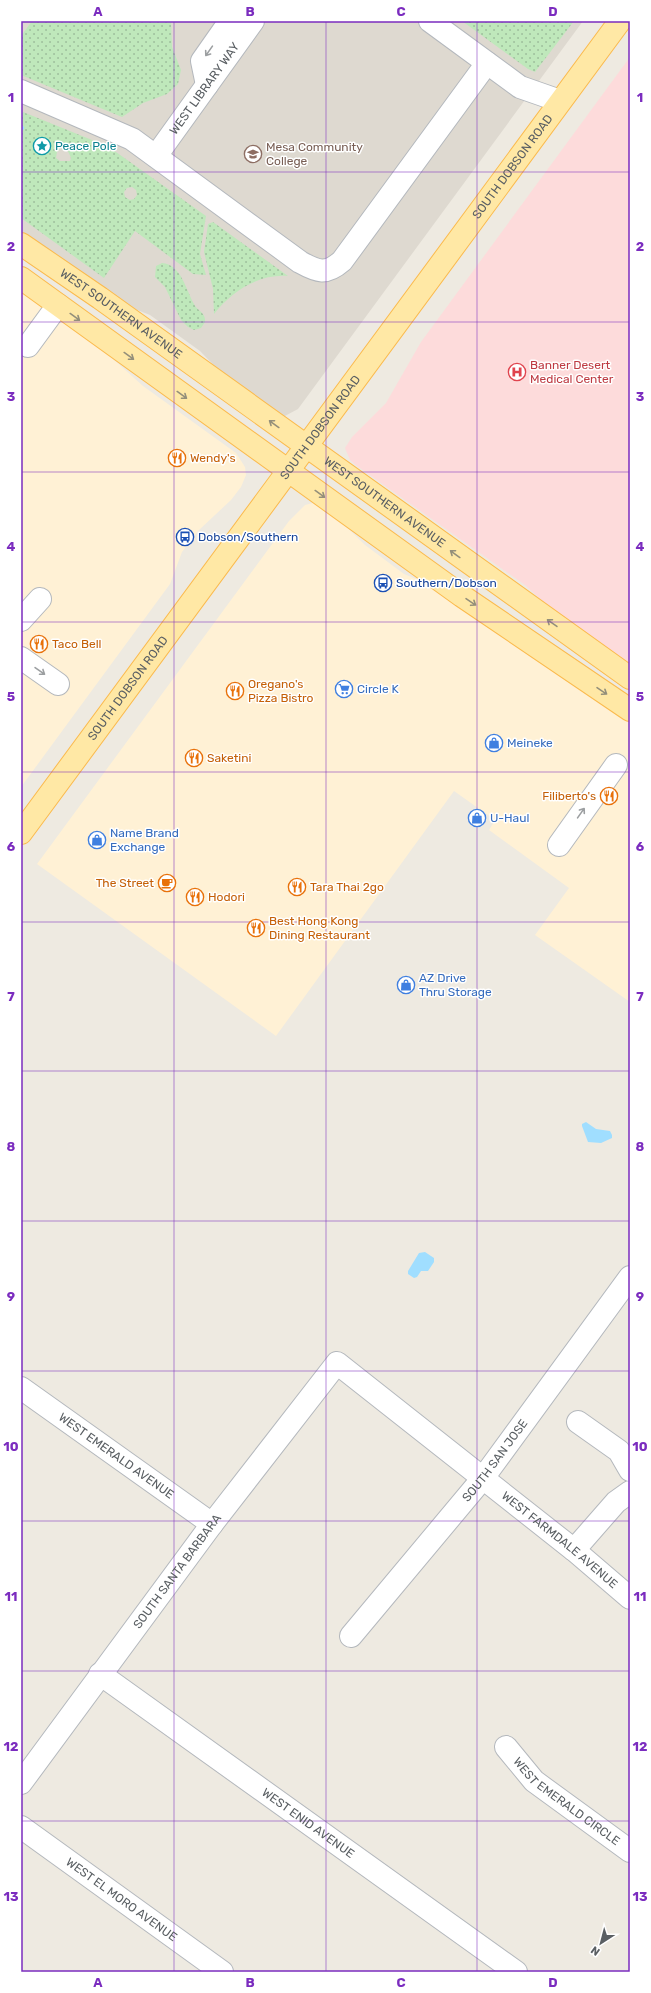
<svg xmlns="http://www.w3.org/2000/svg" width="651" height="1993" viewBox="0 0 651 1993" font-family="Rubik,sans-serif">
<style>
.commercial{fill:#fff1d5}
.education{fill:#ded9d0}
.medical{fill:#fddbdb}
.grass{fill:url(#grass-dots);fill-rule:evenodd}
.water{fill:#a0deff}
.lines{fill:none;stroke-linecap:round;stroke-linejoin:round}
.stream{stroke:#a0deff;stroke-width:4.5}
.minor-casing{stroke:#b4b8bd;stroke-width:24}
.major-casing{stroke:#fbba4d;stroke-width:24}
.minor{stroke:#fff;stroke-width:22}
.major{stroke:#ffe8a5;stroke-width:22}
.oneway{stroke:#9c9fa1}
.oneway2{stroke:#948f7a}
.grid{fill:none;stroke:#7b2cbf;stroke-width:1;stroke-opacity:0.55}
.labels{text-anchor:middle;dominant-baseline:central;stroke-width:3;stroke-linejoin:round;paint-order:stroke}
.street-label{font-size:12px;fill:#5a5f63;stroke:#fff}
.culture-label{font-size:12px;fill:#0d838f;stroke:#fff;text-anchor:start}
.education-label{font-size:12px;fill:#785e54;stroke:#fff;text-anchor:start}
.health-label{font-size:12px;fill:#be3a42;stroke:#fff;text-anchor:start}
.food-label{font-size:12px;fill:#c56008;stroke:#fff;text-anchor:start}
.transit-label{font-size:12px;fill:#164399;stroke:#fff;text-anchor:start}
.shop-label{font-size:12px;fill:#366cbe;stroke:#fff;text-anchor:start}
.neatline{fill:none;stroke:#7b2cbf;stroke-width:1.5}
.grid-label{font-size:13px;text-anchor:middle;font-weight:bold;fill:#7b2cbf}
</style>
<defs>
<pattern id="grass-dots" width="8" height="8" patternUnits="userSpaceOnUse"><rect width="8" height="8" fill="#bfe8bb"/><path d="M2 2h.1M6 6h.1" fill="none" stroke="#9ebf9c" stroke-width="1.8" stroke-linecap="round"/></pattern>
</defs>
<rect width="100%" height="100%" fill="#eeeae1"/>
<!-- commercial -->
<path class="commercial" d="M21,287L83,332L143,386L236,453L245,467L246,475L241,487L231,500L199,530L182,552L170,584L21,787Z
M313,503L320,505L329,510L365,545L404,574L438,588L630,719V1002L535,935L569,888L489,830L495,820L454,791L276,1036L37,864L289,521L305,505Z"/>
<!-- education -->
<path class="education" d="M21,21H583L298,409L283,417L234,386L200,351L150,315L117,302L21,234Z"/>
<!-- medical -->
<path class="medical" d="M630,57V671L580,635L525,585L357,466L350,460L345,448L352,437L386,403L421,342Z"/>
<!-- grass -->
<path class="grass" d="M32,21H171L172,47L181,70L178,84L167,94L143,103L122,117L21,75V36Z
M462,21H574L535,72L528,69Z
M23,112L92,140L116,152L206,216L200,254L206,275L193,274L135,231L104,278L21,218V115ZM40,140L45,141L49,144L48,150L45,153H40L36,149V144ZM61,147L67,149L71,158L70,161H60L56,158L57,152ZM132,187L136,190L137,195L134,199L130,200L125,197L124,192L127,188Z
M213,222L288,276C258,274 232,291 214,314L213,289L204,252L208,224Z
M162,263C181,264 186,290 194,304C197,311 206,312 205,322L201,328L194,330L188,327L181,320L165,287L155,277L156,266Z"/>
<!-- water -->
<path class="water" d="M586,1122L596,1129L610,1131L612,1135V1138L601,1143L588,1142L582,1126V1124Z
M425,1252L434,1258V1262L428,1271H421L417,1277L414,1278L408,1274V1271L419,1253Z"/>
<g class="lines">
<!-- stream -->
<path class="stream" d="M21,127L22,128"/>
<defs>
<g id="minor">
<path d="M430,21L520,87L560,101"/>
<path d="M207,85L202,61L230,21"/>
<path d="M21,91L132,139L300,262C318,272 326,275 342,261L487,63"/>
<path id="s1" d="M156,156L253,21"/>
<path d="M28,346L58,305"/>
<path d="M21,620L40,599"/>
<path d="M21,658L58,684"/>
<path d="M559,845L616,765"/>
<path id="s2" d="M21,1388L212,1524"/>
<path d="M578,1422L619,1451L630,1470"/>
<path d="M574,1550L616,1502L630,1492"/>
<path id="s3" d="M351,1636L483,1478L630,1277"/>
<path id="s4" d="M100,1674L516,1972"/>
<path id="s5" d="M506,1747L534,1781L630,1851"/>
<path id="s6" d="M21,1783L212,1524L337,1363L574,1550L630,1598"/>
<path id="s7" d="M21,1827L222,1972"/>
</g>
<g id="major">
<path id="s8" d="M21,244L100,298L630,678"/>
<path d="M21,278L462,596L630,710"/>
<path id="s9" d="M21,833L620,21"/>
</g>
</defs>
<!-- minor casing -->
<use href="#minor" class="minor-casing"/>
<!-- major casing -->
<use href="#major" class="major-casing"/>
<!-- minor -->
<use href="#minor" class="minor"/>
<!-- major -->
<use href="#major" class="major"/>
</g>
<!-- one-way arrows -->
<defs><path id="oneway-shaft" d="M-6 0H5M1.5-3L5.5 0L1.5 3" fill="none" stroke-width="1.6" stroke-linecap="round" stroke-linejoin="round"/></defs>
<g class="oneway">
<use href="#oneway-shaft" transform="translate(209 51) rotate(125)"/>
<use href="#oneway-shaft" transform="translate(40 671) rotate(35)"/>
<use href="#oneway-shaft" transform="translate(581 813) rotate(-55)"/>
</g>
<g class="oneway2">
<use href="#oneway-shaft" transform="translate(75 317) rotate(36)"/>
<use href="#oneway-shaft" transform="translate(129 356) rotate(36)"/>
<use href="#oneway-shaft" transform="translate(182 395) rotate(36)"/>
<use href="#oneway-shaft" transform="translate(274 424) rotate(-144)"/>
<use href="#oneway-shaft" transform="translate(320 494) rotate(36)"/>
<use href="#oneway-shaft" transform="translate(455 554) rotate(-144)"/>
<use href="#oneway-shaft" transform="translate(471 602) rotate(34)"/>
<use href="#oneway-shaft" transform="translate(552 623) rotate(-145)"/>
<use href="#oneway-shaft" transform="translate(602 691) rotate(34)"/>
</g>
<!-- grid -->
<path class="grid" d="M174,21V1972M326,21V1972M477,21V1972M21,172H630M21,322H630M21,472H630M21,622H630M21,772H630M21,922H630M21,1071H630M21,1221H630M21,1371H630M21,1521H630M21,1671H630M21,1821H630"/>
<!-- icons -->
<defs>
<symbol id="sight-ring" viewBox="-11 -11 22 22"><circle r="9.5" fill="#fff" stroke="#0f9aa8" stroke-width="1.5"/><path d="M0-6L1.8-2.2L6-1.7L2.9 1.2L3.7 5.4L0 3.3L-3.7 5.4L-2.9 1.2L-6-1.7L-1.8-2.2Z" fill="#0f9aa8"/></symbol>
<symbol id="university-ring" viewBox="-11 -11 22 22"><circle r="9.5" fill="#fff" stroke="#8d6e63" stroke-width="1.5"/><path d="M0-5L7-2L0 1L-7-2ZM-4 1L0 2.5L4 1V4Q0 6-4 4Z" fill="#8d6e63"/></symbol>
<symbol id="hospital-ring" viewBox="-11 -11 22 22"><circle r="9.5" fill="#fff" stroke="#e0444e" stroke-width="1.5"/><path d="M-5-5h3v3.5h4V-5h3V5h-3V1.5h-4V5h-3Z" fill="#e0444e"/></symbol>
<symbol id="restaurant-ring" viewBox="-11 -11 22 22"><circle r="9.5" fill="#fff" stroke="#e8710a" stroke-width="1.5"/><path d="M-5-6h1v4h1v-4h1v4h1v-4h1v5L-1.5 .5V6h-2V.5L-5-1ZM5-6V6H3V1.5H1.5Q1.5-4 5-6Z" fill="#e8710a"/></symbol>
<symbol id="bus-ring" viewBox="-11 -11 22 22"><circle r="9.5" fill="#fff" stroke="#1a4fb4" stroke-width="1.5"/><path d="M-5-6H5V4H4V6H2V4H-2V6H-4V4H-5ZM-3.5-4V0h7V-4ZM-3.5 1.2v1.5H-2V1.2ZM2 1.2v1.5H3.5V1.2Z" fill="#1a4fb4"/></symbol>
<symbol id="supermarket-ring" viewBox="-11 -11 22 22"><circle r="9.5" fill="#fff" stroke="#3f7fe0" stroke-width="1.5"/><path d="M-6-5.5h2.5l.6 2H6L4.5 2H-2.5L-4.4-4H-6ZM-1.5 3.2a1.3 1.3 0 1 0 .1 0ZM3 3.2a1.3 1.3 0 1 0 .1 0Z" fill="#3f7fe0"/></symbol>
<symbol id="shop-ring" viewBox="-11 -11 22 22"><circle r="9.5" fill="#fff" stroke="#3f7fe0" stroke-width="1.5"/><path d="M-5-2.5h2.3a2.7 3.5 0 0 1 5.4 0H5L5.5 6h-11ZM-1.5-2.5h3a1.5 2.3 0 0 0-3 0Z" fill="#3f7fe0"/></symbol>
<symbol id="cafe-ring" viewBox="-11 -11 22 22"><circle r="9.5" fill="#fff" stroke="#e8710a" stroke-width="1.5"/><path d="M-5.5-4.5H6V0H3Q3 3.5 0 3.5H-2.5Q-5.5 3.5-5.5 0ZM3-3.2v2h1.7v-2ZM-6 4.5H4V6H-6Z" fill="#e8710a"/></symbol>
</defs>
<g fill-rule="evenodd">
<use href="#sight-ring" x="32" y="136" width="20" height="20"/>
<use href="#university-ring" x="243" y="144" width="20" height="20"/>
<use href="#hospital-ring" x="507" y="362" width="20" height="20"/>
<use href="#restaurant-ring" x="167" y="448" width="20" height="20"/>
<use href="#bus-ring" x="175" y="527" width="20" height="20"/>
<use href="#bus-ring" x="373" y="573" width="20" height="20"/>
<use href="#restaurant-ring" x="29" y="634" width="20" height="20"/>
<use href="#supermarket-ring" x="334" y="679" width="20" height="20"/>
<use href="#restaurant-ring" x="225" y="681" width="20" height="20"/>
<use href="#shop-ring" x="484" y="733" width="20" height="20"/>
<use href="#restaurant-ring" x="184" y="748" width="20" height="20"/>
<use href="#restaurant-ring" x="599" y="786" width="20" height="20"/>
<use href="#shop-ring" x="467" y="808" width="20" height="20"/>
<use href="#shop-ring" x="87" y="830" width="20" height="20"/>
<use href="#cafe-ring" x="157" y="873" width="20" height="20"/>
<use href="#restaurant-ring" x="287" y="877" width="20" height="20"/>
<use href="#restaurant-ring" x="185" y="887" width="20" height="20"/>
<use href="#restaurant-ring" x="246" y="918" width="20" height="20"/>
<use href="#shop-ring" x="396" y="975" width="20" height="20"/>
</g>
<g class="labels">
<!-- street labels -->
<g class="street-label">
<text stroke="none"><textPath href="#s1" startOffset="83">WEST LIBRARY WAY</textPath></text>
<text stroke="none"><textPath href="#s9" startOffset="828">SOUTH DOBSON ROAD</textPath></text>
<text stroke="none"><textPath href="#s8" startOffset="122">WEST SOUTHERN AVENUE</textPath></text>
<text stroke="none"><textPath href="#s9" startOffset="504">SOUTH DOBSON ROAD</textPath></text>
<text stroke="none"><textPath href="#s8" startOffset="446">WEST SOUTHERN AVENUE</textPath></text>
<text stroke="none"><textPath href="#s9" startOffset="180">SOUTH DOBSON ROAD</textPath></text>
<text stroke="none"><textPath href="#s2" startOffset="117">WEST EMERALD AVENUE</textPath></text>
<text stroke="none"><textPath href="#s3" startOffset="227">SOUTH SAN JOSE</textPath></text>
<text stroke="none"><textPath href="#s6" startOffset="810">WEST FARMDALE AVENUE</textPath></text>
<text stroke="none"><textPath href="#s6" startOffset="263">SOUTH SANTA BARBARA</textPath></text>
<text stroke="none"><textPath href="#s5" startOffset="82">WEST EMERALD CIRCLE</textPath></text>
<text stroke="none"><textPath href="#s4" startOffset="256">WEST ENID AVENUE</textPath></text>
<text stroke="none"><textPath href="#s7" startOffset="124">WEST EL MORO AVENUE</textPath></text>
</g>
<!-- culture labels -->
<g class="culture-label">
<text x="55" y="146">Peace Pole</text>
</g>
<!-- education labels -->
<g class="education-label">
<text x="266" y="147">Mesa Community<tspan x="266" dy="14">College</tspan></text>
</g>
<!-- health labels -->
<g class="health-label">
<text x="530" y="365">Banner Desert<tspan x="530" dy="14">Medical Center</tspan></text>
</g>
<!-- food labels -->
<g class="food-label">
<text x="190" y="458">Wendy's</text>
<text x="52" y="644">Taco Bell</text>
<text x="248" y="684">Oregano's<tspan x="248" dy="14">Pizza Bistro</tspan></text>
<text x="207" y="758">Saketini</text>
<text x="596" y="796" text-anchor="end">Filiberto's</text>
<text x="154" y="883" text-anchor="end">The Street</text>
<text x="310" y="887">Tara Thai 2go</text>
<text x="208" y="897">Hodori</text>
<text x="269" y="921">Best Hong Kong<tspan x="269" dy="14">Dining Restaurant</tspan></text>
</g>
<!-- transit labels -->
<g class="transit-label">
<text x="198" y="537">Dobson/Southern</text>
<text x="396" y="583">Southern/Dobson</text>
</g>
<!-- shop labels -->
<g class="shop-label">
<text x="357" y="689">Circle K</text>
<text x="507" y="743">Meineke</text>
<text x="490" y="818">U-Haul</text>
<text x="110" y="833">Name Brand<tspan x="110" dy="14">Exchange</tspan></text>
<text x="419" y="978">AZ Drive<tspan x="419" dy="14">Thru Storage</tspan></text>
</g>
</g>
<!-- border -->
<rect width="651" height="1993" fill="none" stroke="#ffffff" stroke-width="44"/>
<!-- north arrow -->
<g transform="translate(601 1943) rotate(216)" stroke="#ffffff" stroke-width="3" paint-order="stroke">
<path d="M0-3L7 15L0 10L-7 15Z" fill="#5a5f63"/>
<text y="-6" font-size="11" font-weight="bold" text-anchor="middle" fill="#5a5f63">N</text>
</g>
<rect x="22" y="22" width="607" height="1949" class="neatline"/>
<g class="grid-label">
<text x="98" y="16">A</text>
<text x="250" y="16">B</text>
<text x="401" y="16">C</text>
<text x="553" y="16">D</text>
<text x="11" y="102">1</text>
<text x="640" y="102">1</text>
<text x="11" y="251">2</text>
<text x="640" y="251">2</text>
<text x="11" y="401">3</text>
<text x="640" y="401">3</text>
<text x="11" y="551">4</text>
<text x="640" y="551">4</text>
<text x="11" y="701">5</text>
<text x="640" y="701">5</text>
<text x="11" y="851">6</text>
<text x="640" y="851">6</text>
<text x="11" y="1001">7</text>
<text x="640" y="1001">7</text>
<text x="11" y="1151">8</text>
<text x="640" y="1151">8</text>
<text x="11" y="1301">9</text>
<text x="640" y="1301">9</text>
<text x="11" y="1451">10</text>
<text x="640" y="1451">10</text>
<text x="11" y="1601">11</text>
<text x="640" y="1601">11</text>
<text x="11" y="1751">12</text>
<text x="640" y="1751">12</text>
<text x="11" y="1901">13</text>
<text x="640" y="1901">13</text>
<text x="98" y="1987">A</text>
<text x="250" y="1987">B</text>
<text x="401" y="1987">C</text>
<text x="553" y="1987">D</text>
</g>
</svg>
